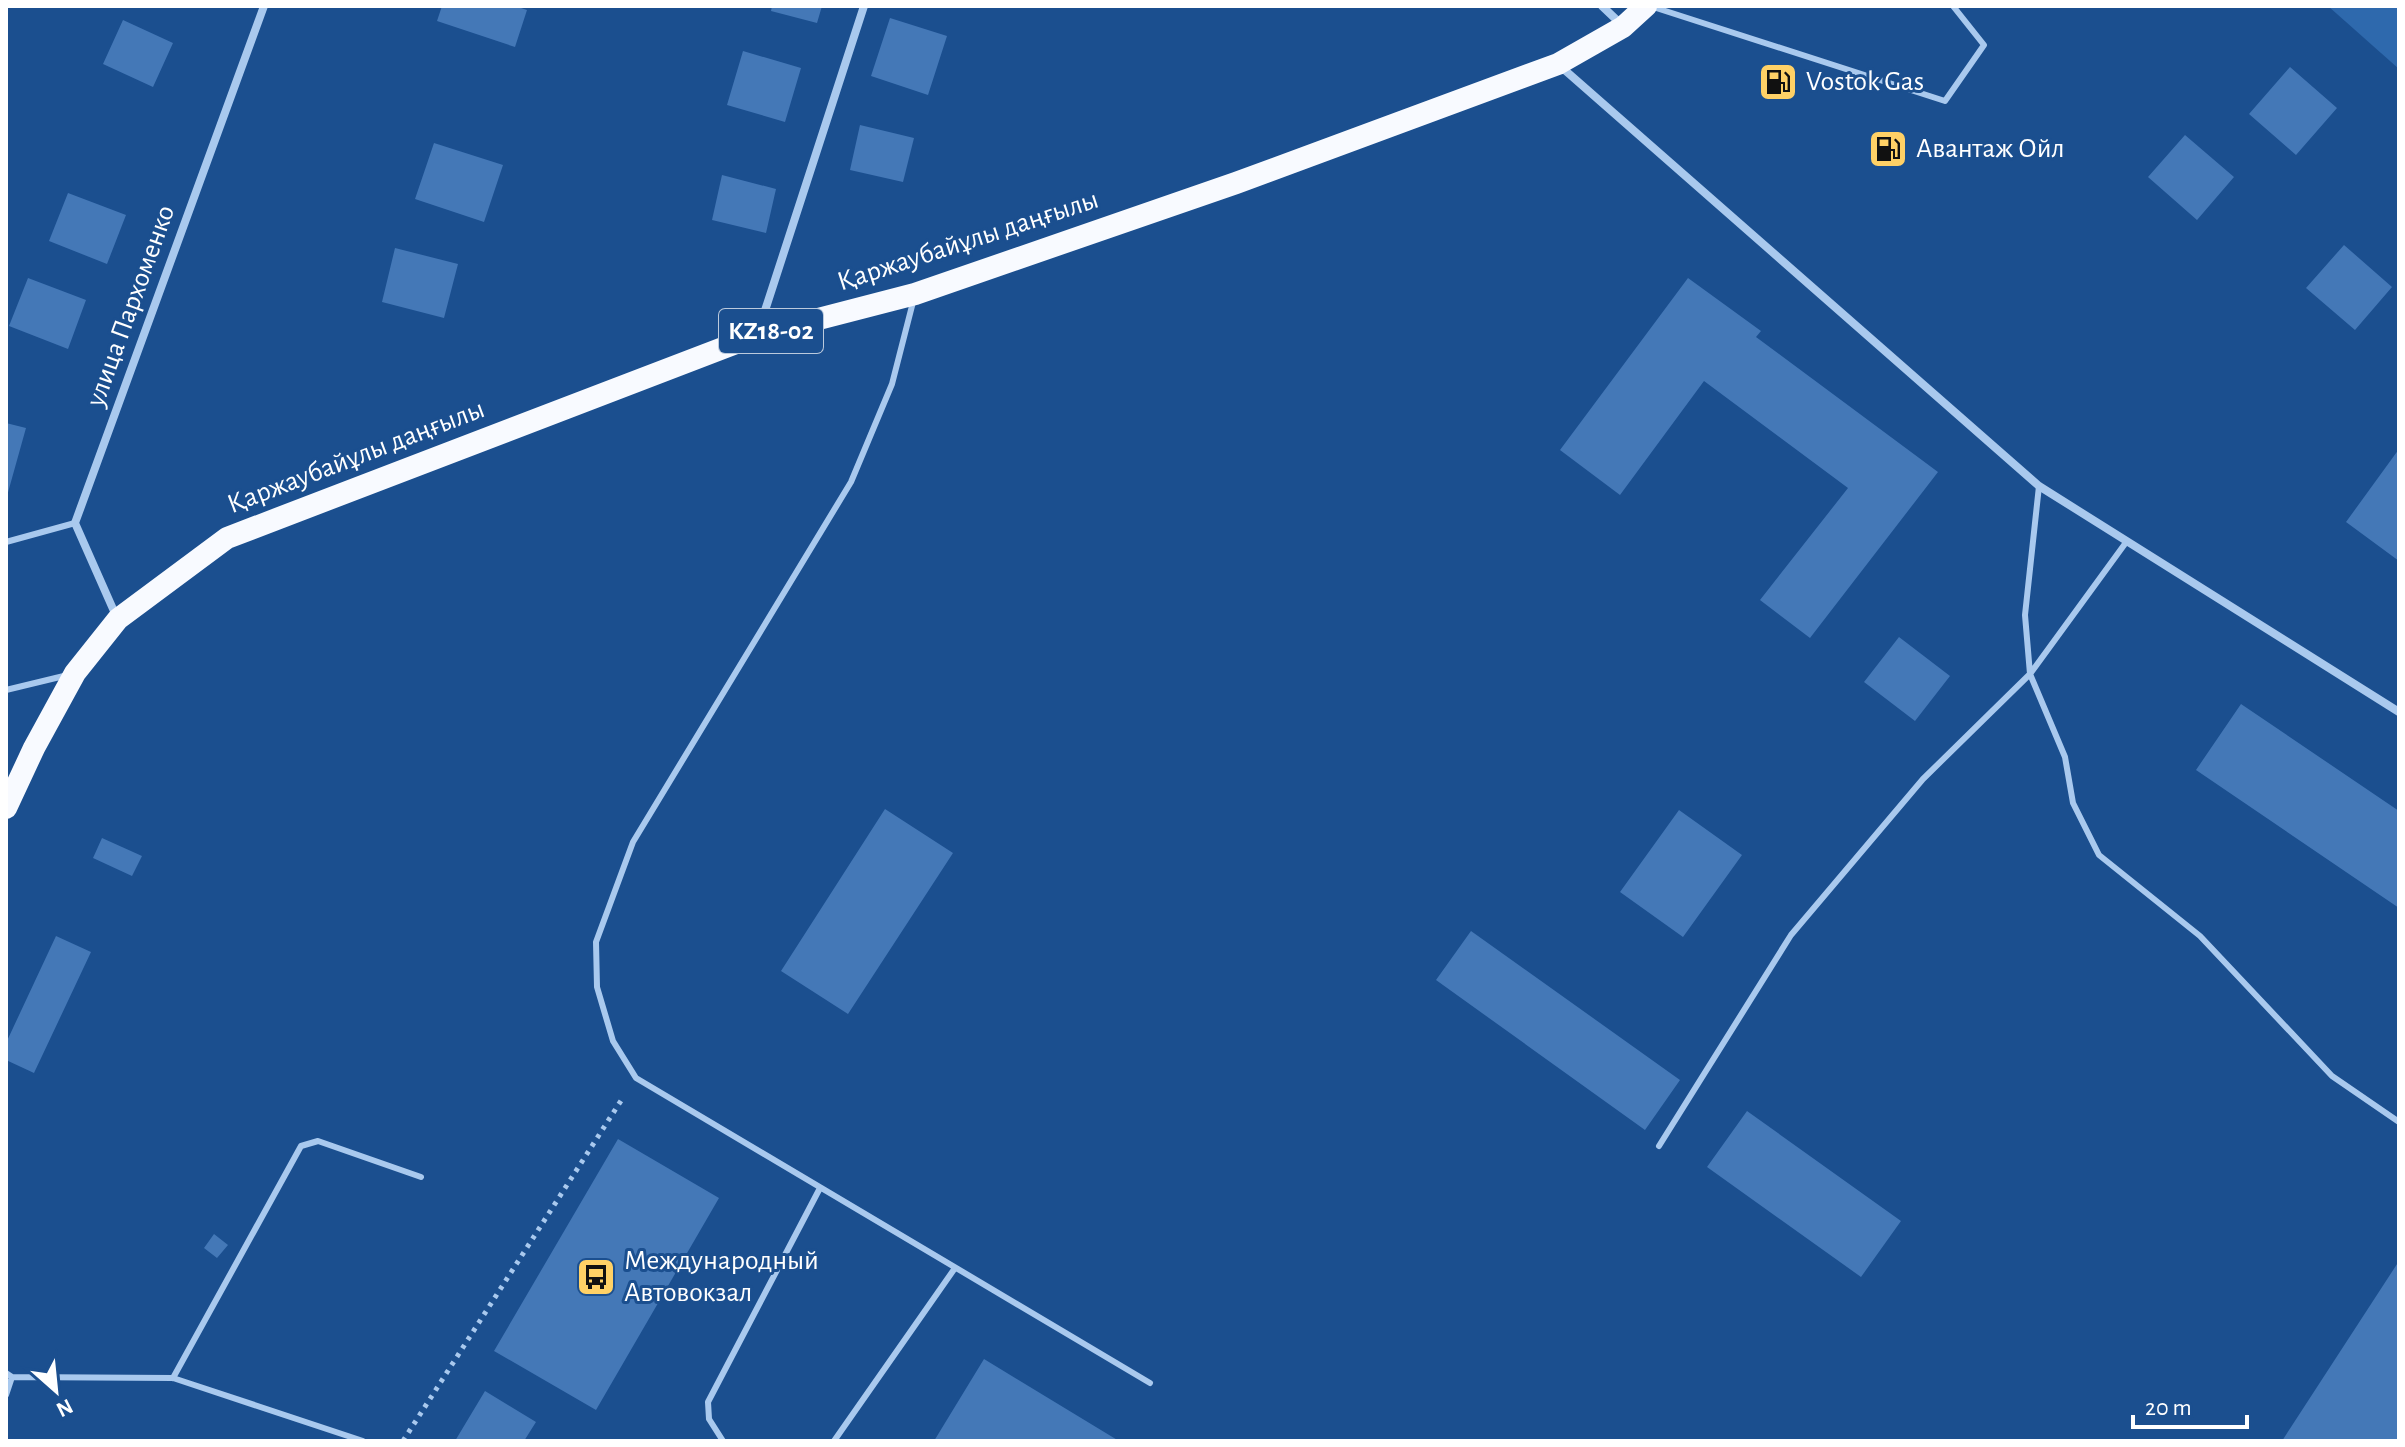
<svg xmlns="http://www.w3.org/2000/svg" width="2405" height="1447" viewBox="0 0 2405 1447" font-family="'Alegreya Sans',sans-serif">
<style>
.green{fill:#2e69ad}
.building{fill:#4478b7}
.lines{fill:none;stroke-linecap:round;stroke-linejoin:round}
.path{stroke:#a9c9ee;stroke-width:5;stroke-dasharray:4 6;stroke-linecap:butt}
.service{stroke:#a9c9ee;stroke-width:6}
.minor{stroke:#a9c9ee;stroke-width:8}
.trunk{stroke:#f8faff;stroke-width:22}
.labels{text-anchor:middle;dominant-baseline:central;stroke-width:6;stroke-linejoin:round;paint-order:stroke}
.shield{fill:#1b4f8f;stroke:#bbcadd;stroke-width:2}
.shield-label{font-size:26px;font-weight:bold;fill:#fff}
.poi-label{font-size:28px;fill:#fff;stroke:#1b4f8f;text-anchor:start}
.street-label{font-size:28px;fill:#fff;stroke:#1b4f8f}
</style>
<rect width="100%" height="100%" fill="#1b4f8f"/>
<!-- green -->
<path class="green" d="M2328,6H2399V69Z"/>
<!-- building -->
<path class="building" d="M442,6H515L527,10L515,47L437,21Z
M772,6H822L817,23L771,11Z
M890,18L947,36L928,95L871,76Z
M123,20L173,43L153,87L103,64Z
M743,51L801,68L785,122L727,105Z
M1782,67L1791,73L1774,98L1764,90Z
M2290,67L2337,108L2296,155L2249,114Z
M860,125L914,138L903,182L850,170Z
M2185,135L2234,177L2197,220L2148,177Z
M434,143L503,165L484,222L415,199Z
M722,175L776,189L766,233L712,220Z
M68,193L126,215L107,264L49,241Z
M2344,245L2392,287L2355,330L2306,288Z
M395,248L458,264L444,318L382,302Z
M28,278L86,300L68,349L9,326Z
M1688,278L1761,331L1756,337L1938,472L1810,638L1760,600L1848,488L1704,381L1620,495L1560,450Z
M6,423L26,428L7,496H6Z
M2399,449V561L2346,522Z
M1899,637L1950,676L1915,721L1864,682Z
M2241,704L2399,811V908L2196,770Z
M885,809L953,853L848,1014L781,971Z
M1679,810L1742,855L1683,937L1620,892Z
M102,838L142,856L132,876L93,858Z
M1471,931L1680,1080L1645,1130L1436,980Z
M56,936L91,952L34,1073L6,1060V1043Z
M1747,1111L1901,1221L1861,1277L1707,1167Z
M618,1139L719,1198L596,1410L494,1351Z
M214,1234L228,1245L217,1258L204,1248Z
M2399,1261V1441H2282Z
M984,1359L1119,1441H934Z
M485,1391L536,1422L524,1441H455Z"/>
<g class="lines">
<!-- path -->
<path class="path" d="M403,1441L624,1096"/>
<!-- service -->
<path class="service" d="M1650,6L1945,101L1984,45L1953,6
M913,302L892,384L851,482L633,842L596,942L597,987L613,1041L636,1078L1150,1383
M2039,486L2025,615L2030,674L2065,757L2073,803L2099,855L2200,936L2332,1076L2399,1122
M6,542L75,523
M6,690L68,675
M1659,1146L1791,935L1923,779L2030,674L2127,541
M6,1373L12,1377L173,1378L363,1441
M173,1378L301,1146L318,1141L421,1177
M6,1395L12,1377
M723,1441L709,1419L708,1402L820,1188
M834,1441L955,1268"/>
<!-- minor -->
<path class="minor" d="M1602,6L1623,26
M1559,65L2039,486L2399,712
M758,332L864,6
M117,618L75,523L264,6"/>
<!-- trunk -->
<path class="trunk" d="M6,808L34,748L75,673L118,619L227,538L757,335L915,294L1236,183L1558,64L1623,27L1646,6"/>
</g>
<!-- icons -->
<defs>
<symbol id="fuel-square" viewBox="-11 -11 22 22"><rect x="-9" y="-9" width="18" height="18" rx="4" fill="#ffd166" stroke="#1b4f8f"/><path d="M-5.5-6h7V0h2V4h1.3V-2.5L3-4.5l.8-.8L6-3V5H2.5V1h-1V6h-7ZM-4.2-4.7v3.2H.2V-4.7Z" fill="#111"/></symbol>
<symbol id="bus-square" viewBox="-11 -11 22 22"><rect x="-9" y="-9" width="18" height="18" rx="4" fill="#ffd166" stroke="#1b4f8f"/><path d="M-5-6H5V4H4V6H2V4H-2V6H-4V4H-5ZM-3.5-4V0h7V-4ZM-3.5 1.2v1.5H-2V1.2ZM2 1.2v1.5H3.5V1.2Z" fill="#111"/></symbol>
</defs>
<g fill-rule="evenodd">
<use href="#fuel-square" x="1756" y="60" width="44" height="44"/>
<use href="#fuel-square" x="1866" y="127" width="44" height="44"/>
<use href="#bus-square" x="574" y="1255" width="44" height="44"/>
</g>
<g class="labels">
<!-- shield labels -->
<rect class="shield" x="719" y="309" width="104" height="44" rx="6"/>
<g class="shield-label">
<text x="771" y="331">KZ18-02</text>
</g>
<!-- poi labels -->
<g class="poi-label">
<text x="1806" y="82">Vostok Gas</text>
<text x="1916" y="149">Авантаж Ойл</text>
<text x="624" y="1261">Международный<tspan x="624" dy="32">Автовокзал</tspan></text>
</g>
<!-- street labels -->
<g class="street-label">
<text transform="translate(968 241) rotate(-18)">Қаржаубайұлы даңғылы</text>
<text transform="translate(131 306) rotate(-70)">улица Пархоменко</text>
<text transform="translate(356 457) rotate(-21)">Қаржаубайұлы даңғылы</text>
</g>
</g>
<!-- border -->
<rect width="2405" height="1447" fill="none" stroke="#ffffff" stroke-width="16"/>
<!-- north arrow -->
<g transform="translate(56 1391) rotate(153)" stroke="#1b4f8f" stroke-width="6" paint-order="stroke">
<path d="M0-6L14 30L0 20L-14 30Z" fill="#ffffff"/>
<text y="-12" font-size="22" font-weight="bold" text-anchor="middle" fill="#ffffff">N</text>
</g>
<!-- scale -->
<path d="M2133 1415v12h114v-12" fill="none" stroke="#ffffff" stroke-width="4"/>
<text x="2145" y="1415" font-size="24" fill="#ffffff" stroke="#1b4f8f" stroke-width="6" paint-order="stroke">20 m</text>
</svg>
